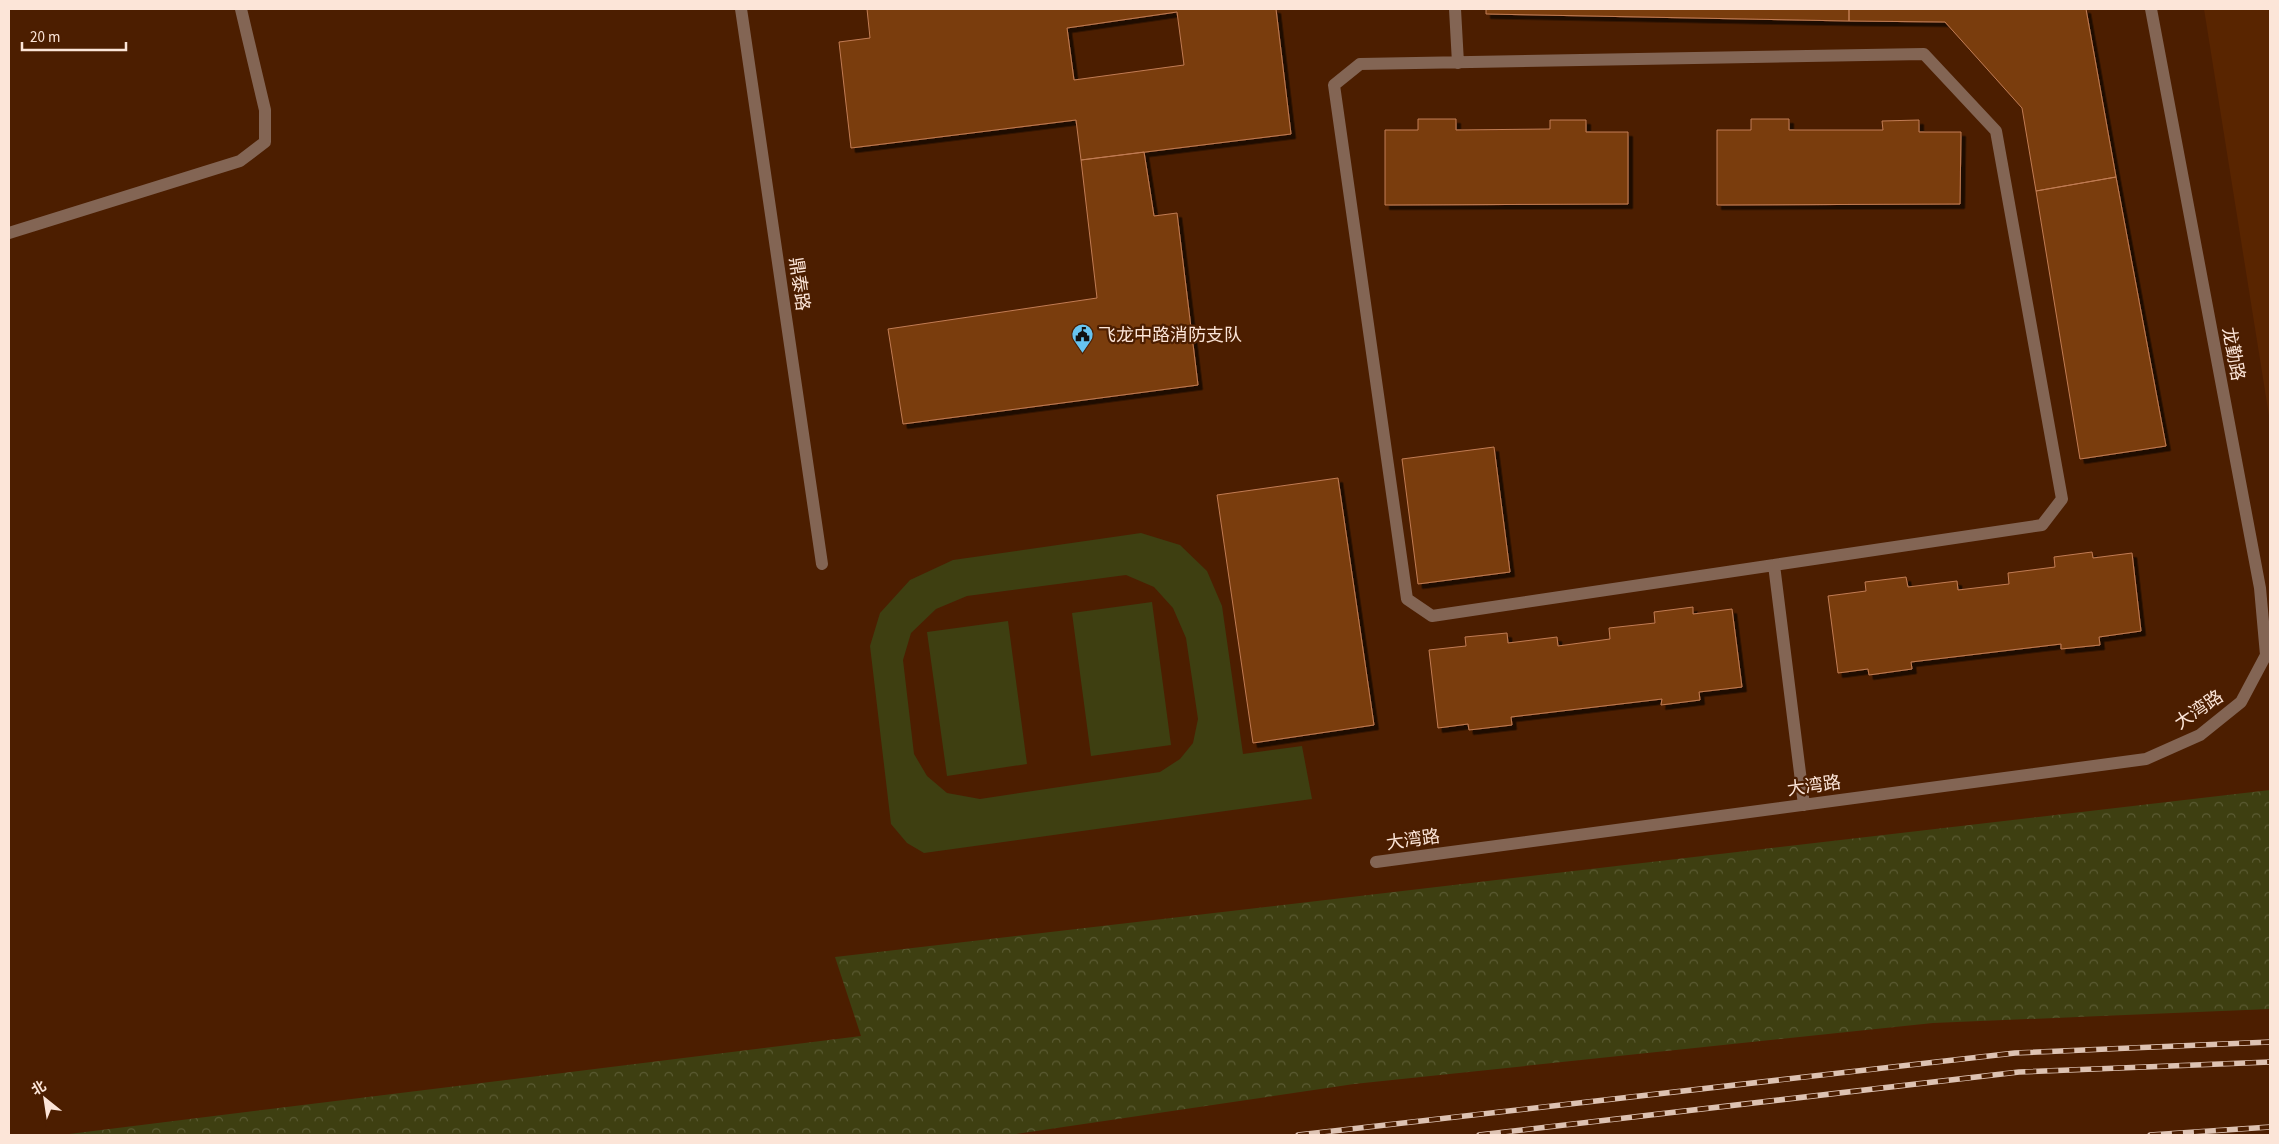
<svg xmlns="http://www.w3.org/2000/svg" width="2279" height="1144" viewBox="0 0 2279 1144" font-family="'Source Sans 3','Noto Sans SC',sans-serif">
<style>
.built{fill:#592500}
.forest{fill:url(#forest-crowns)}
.pitch{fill:#3e3f11;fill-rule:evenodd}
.building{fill:#7a3c0f;stroke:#c17c53;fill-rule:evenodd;filter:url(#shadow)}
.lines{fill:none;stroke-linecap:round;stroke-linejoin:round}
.minor{stroke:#836554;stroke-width:12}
.rail-casing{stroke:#ddc2b2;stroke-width:5.5}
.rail{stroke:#4c1e00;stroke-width:4;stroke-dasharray:11;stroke-linecap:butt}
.labels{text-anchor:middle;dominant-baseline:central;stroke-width:4.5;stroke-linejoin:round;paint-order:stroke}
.street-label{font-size:18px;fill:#fce5d8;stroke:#4c1e00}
.poi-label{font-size:18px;fill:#fce5d8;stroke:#4c1e00;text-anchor:start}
</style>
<defs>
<pattern id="forest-crowns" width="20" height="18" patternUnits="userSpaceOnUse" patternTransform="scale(1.25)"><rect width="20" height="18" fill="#3e3f11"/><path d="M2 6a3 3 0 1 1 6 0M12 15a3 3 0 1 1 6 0" fill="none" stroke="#5b5b33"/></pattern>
<filter id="shadow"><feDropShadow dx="4.5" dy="4.5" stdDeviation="0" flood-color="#0009"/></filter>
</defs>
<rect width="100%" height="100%" fill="#4c1e00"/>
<!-- built -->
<path class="built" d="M2204,9H2270V422Z"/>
<!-- forest -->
<path class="forest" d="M2270,790V1009L1933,1023L1354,1084L1010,1135H61L861,1036L835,957Z"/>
<!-- pitch -->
<path class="pitch" d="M1141,533L1180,545L1207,571L1222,606L1243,754L1302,746L1312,799L924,853L907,843L891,824L870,646L880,613L910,580L953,560ZM1126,575L1154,587L1173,608L1186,638L1198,719L1193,743L1180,759L1160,772L980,799L947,793L927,776L914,754L903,660L911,633L936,609L967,596Z
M1152,602L1171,745L1091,756L1072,613Z
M1008,621L1027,764L947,776L927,632Z"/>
<!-- building -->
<path class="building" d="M867,9H1276L1291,134L1081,160L1076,120L851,148L839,42L870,38ZM1177,12L1184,65L1074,80L1067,28Z
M1486,9H1849V21L1486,14Z
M1849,9H2086L2116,177L2036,191L2022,108L1945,22L1849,21Z
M1418,119H1456V130L1550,129V120H1586V132H1628V204L1385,205V130H1418Z
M1751,119H1789V130H1883L1882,121L1919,120V132H1961L1960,204L1717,205V130H1751Z
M1144,152L1154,216L1177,213L1198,385L903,424L888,329L1097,298L1081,160Z
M2116,177L2166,446L2080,459L2036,191Z
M1494,447L1510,572L1418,584L1402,459Z
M1338,478L1374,725L1253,743L1217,495Z
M2092,552L2093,558L2132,553L2141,631L2099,637L2100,645L2061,649V644L1911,662L1912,669L1869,675L1868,669L1838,673L1828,596L1866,591L1865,582L1906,577L1908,587L1957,581L1958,590L2009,584L2008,573L2055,567L2054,557Z
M1693,607V614L1732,609L1742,687L1699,692L1700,700L1661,705L1662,699L1511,717L1512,725L1469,730L1468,724L1438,728L1429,650L1466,646L1465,637L1507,633L1508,643L1557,637L1558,646L1610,639L1609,628L1655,623L1654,612Z"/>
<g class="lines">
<!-- minor -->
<path class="minor" d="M741,9L822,564
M1455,9L1458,63
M1924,54L1996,131L2062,499L2042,525L1432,616L1407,599L1334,85L1360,64Z
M9,233L240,161L265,142V110L241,9
M1774,565L1804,805
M1376,862L2146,759L2200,735L2241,702L2266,655L2260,588L2151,9"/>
<defs>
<path id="rail" d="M1298,1135L2015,1053L2270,1042
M1479,1135L2019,1072L2270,1062
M2150,1135L2270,1127"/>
</defs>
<!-- rail casing -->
<use href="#rail" class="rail-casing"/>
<!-- rail -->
<use href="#rail" class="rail"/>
</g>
<!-- icons -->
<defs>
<symbol id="civic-pin" viewBox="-11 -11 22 30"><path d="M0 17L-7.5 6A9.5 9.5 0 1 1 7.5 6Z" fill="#67c4f0" stroke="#4c1e00"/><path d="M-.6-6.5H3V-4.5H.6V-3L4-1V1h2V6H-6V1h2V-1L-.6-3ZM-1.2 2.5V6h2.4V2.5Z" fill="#111"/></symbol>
</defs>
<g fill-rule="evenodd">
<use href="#civic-pin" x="1070" y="322" width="25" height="34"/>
</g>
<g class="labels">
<!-- street labels -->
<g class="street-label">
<text transform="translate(799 284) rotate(82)">鼎泰路</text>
<text transform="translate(2233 354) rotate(79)">龙勤路</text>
<text transform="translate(2199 710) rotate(-34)">大湾路</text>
<text transform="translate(1814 786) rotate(-8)">大湾路</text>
<text transform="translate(1413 840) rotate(-8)">大湾路</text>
</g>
<!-- poi labels -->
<g class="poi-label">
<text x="1098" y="335">飞龙中路消防支队</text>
</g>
</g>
<!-- border -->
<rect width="2279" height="1144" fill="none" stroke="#fce5d8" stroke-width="20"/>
<!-- north arrow -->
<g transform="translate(45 1099) rotate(330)" stroke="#4c1e00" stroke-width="4" paint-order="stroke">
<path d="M0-4L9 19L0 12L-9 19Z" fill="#fce5d8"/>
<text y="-8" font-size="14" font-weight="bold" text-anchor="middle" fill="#fce5d8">北</text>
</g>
<!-- scale -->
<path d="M22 42v8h104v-8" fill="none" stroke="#fce5d8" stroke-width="2.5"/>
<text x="30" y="42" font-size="15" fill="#fce5d8" stroke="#4c1e00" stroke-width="4" paint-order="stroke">20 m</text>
</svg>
